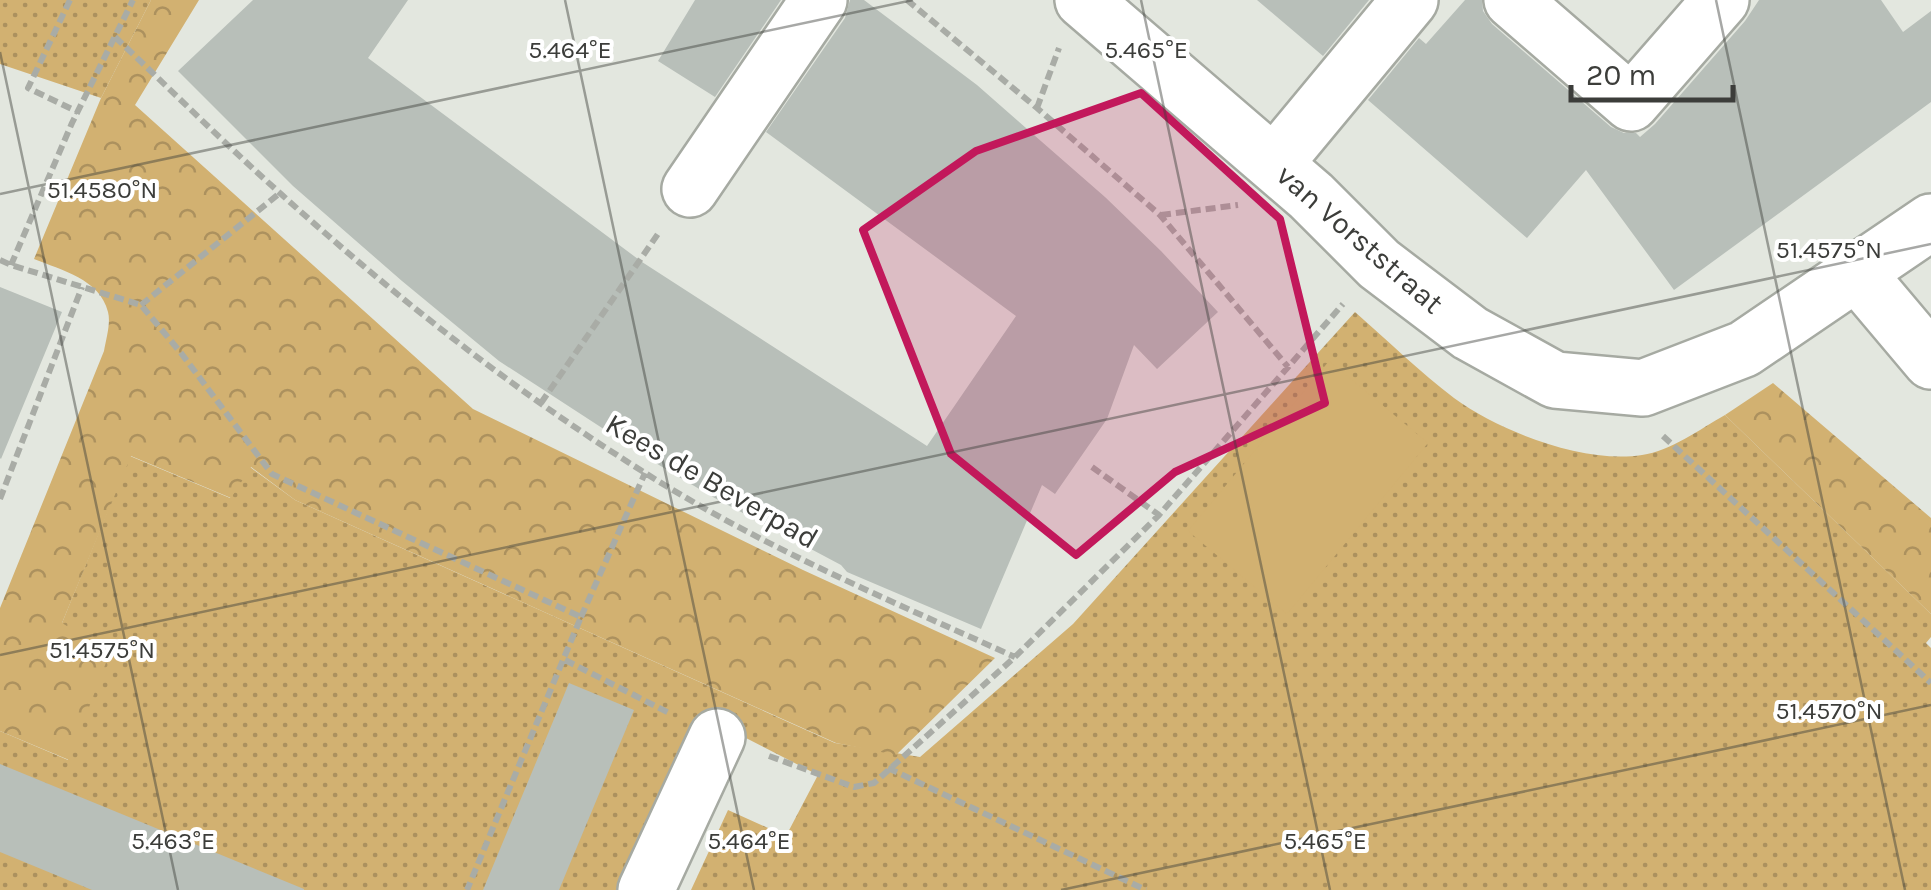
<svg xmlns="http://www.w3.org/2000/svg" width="1931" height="890" viewBox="0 0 1931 890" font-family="Karla,sans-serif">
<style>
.grass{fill:url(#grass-dots)}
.forest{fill:url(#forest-crowns)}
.park{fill:#d2b171}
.building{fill:#b8bfb9}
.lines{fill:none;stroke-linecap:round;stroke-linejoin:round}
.minor-casing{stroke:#a6aaa2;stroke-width:60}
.path{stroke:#a9aca6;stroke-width:6;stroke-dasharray:10 5;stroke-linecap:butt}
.minor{stroke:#fff;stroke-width:55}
.marked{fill:#c2185b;fill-opacity:0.2;stroke:#c2185b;stroke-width:8;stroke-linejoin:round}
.ticks{fill:none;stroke:#3c3d3a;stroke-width:2.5;stroke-opacity:0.45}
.labels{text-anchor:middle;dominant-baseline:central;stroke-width:8;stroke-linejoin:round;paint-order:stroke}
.street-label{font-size:30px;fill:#3c3d3a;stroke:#fff}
.ticks-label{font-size:25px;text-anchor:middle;fill:#3c3d3a;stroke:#fff;stroke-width:8;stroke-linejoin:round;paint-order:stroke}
</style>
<defs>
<pattern id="grass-dots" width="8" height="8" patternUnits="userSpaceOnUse" patternTransform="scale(2.5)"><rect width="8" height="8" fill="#d2b171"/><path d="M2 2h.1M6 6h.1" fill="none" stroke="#ac915e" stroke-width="1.8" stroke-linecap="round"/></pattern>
<pattern id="forest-crowns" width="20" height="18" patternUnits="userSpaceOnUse" patternTransform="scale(2.5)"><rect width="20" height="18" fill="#d2b171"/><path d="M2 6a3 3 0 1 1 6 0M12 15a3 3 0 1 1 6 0" fill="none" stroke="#ac915e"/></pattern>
</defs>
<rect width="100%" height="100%" fill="#e3e7df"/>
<!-- grass -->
<path class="grass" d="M0,0H151L101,98L0,64Z
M1355,312C1388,341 1420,372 1454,398C1501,432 1584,464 1642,455C1671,451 1700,429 1725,415L1931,614V637L1926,643L1931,648V890H691L728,810L786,836L818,775L709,719L629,890H0V731L68,760L62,623L130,456L230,498L250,467L295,500L835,743L920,757L1073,624Z"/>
<!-- forest -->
<path class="forest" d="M151,0H199L135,105L473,409L803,570L995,658L896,755L836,743L295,500L251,467L231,498L131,456L62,623L110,652L69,760L0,731V608L104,351C106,339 111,323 108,312C100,279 61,270 34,259L101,98Z
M1773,383L1931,518V614L1725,415Z"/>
<!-- park -->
<path class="park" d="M1329,361L1428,443L1287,614L1188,531Z"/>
<!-- building -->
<path class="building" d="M253,0H408L368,58L642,262L927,446L1016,316L766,132L845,18L850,0H864L977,85L1105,197L1161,251L1218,312L1157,369L1134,345L1107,419L1055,494L1042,485L981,629L847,572L841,565L711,496L659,465L499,361L402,281L293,186L178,71Z
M695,0H781L715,97L658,61Z
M1257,0H1369L1323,56Z
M1465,0H1482L1483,11L1492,24L1611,127L1624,133H1636L1640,137L1655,124L1745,21L1759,0H1881L1903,32L1931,11V102L1674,290L1586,170L1527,238L1368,100L1419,38L1426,44Z
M0,287L62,312L1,459L0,458Z
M569,683L634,710L559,890H483Z
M0,764L304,889V890H92L0,852Z"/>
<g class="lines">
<defs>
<path id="minor" d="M1083,0L1311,196L1379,264L1470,333L1555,380L1643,388L1744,349L1931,222
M1512,0L1631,103L1721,0
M1274,164L1410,0
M690,189L819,0
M1856,272L1931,361
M646,890L717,737"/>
</defs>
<!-- minor casing -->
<use href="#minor" class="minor-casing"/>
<!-- path -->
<path class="path" d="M70,0L28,88L78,112
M907,0L1037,108L1160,215L1288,367
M115,37C170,89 224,143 281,194C394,296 513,390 642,471C760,546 889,600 1015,657
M1037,108L1059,48
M1161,215L1238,205
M0,260L11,265L141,305L181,353L272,474L581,617L467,890
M11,265L72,123L133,0
M141,305L280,193
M541,403L660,231
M1663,436L1931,683
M1092,467L1159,515
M0,499L82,287
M581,617L645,473
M565,660L671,714
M769,756L854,787L874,783L1015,657L1159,515L1343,304
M888,768L1146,890"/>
<!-- minor -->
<use href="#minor" class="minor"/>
</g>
<!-- marked area -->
<path class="marked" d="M1141,93L1280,219L1325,403L1175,472L1076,555L951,454L863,230L976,151Z"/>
<!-- ticks -->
<path class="ticks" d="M565,0L754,890M1141,0L1330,890M1716,0L1905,890M0,52L178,890M0,194L913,0M0,655L1931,244M1061,890L1931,705"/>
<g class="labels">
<!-- street labels -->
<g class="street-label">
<text transform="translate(1360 239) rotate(41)">van Vorststraat</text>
<text transform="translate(712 481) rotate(30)">Kees de Beverpad</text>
</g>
</g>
<g class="ticks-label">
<text x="570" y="58">5.464°E</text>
<text x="1146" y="58">5.465°E</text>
<text x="102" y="198">51.4580°N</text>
<text x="1829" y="258">51.4575°N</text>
<text x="102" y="658">51.4575°N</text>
<text x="1829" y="719">51.4570°N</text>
<text x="173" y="849">5.463°E</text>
<text x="749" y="849">5.464°E</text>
<text x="1325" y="849">5.465°E</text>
</g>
<!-- scale -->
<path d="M1571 85v15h162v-15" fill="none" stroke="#3c3d3a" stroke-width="5"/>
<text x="1586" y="85" font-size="30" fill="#3c3d3a" stroke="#ffffff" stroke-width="8" paint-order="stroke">20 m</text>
</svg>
